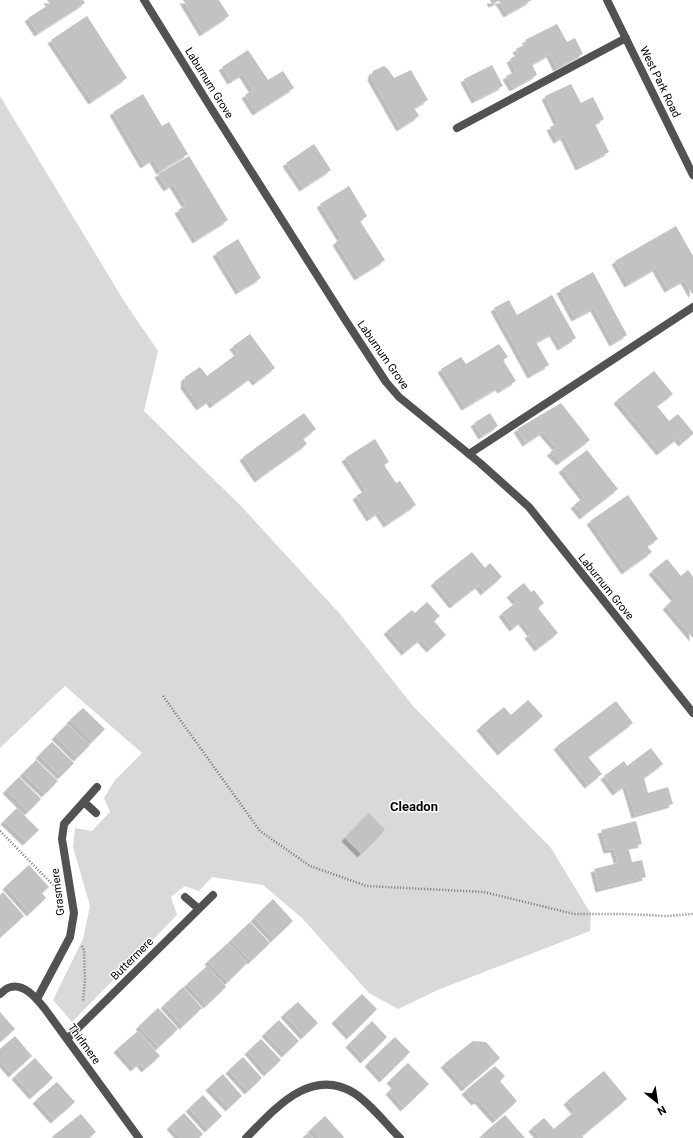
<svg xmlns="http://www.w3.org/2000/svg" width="693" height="1138" viewBox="0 0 693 1138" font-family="Roboto,sans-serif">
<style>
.green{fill:#d9d9d9}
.building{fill:#c2c2c2;filter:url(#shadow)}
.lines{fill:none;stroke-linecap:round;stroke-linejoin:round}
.path{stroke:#747474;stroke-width:2.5;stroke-dasharray:1 2;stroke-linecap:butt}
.service{stroke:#525252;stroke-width:8}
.minor{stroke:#525252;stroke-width:8}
.labels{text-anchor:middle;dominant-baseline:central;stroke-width:3;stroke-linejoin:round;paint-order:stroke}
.street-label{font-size:11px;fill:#000;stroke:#fff}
.quarter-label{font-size:13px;font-weight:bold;fill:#000;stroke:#fff}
</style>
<defs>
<filter id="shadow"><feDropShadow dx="-3.5" dy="3.5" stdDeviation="0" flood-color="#0004"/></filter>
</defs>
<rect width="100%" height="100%" fill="#fff"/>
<!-- green -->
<path class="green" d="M0,96L124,301L158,351L144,411L241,506L340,614L413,706L551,848L591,914L590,931L440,989L398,1009L369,993L302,918L263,885L212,877L199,891L185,886L171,897L177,915L72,1022L53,1000L83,939L90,906L73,847L75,828L92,831L110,812L104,798L115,780L142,753L65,686L0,748Z"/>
<!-- building -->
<path class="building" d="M47,0H83L85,3L38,33L28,18L50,4Z
M183,0H219L229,16L203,33Z
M490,0H532L507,14L499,1L492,4Z
M87,16L127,78L92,101L51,40Z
M557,24L567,42L575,38L583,54L557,68L550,54L532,64L537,75L513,88L506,76L516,71L510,59L519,54L516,49L528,43L525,40Z
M248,50L268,80L283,71L294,88L256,112L245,95L253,90L243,74L231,81L222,67Z
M492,65L503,86L475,100L464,79Z
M384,66L388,69L394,78L411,70L428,100L414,108L419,116L400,128L371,77L373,71Z
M571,84L581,103L593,97L604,119L595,124L609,152L579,167L564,136L557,140L550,127L558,123L545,96Z
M143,94L162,126L169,122L188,154L160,171L153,159L144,165L113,112Z
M314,144L331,170L303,188L286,163Z
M189,156L228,220L196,240L178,210L186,205L173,184L167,188L158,174Z
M349,186L367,216L360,221L385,260L358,277L336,242L341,238L320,204Z
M676,226L693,256V293L692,294L684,280L668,289L656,268L628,284L615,261Z
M238,239L261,278L239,291L216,253Z
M593,272L627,335L613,343L594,308L575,318L560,290Z
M552,295L576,338L561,347L553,333L536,342L549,365L531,375L494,308L509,300L517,315Z
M250,334L275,368L256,382L252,377L213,405L210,400L200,407L184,385L185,377L200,367L207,376L238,353L233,346Z
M499,344L508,357L503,360L516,381L501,390L499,387L465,407L441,369L461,357L466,364Z
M654,371L673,394L657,406L669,421L678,414L693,432V434L682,443L678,438L660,452L617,400Z
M561,403L590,440L560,462L550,452L557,448L543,432L526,443L517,429Z
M304,413L316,429L303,439L307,444L258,479L243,457Z
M490,413L498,426L482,436L474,423Z
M375,439L389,462L384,465L396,483L400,481L416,505L387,524L379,512L370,518L356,496L366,490L345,458Z
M587,450L618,489L583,516L574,505L584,497L562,469Z
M628,495L658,539L647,546L652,552L625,571L590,521Z
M472,552L485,568L490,563L502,577L484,592L479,585L453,605L434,582Z
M667,559L681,576L688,570L693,577V638L666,606L675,598L652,571Z
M524,583L531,592L534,590L544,603L538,608L558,633L538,648L528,635L531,633L522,621L513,628L502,613L517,602L510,594Z
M427,602L440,616L434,621L446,635L430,649L421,639L405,652L387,631L412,610L415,613Z
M528,700L543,716L501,752L480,727L504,707L511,715Z
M616,701L633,723L588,757L602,774L588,785L557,746Z
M83,708L105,729L92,742L70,720Z
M67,724L90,745L77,758L55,736Z
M52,742L74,763L61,776L39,755Z
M651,748L663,764L644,778L648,793L668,787L673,804L635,815L626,785L616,792L604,776L624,761L627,766Z
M36,760L58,781L45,794L23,773Z
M19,777L41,799L28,812L6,790Z
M17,808L39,830L26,842L4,821Z
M369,813L385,830L361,854L345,838Z
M636,821L642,844L628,847L632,862L642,860L646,877L599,889L594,869L618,863L614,849L607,850L601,830Z
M29,865L49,887L42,893L46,898L30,913L6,886Z
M3,892L24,916L3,935L0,931V895Z
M273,899L293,921L274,939L254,918Z
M250,922L270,943L251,961L231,940Z
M228,943L247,963L228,982L208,961Z
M207,966L226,987L207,1005L187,984Z
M183,987L202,1008L183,1026L164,1005Z
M362,994L377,1009L350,1036L335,1020Z
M298,1002L318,1023L304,1036L284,1014Z
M158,1008L178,1029L159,1047L139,1026Z
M0,1012L15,1029L0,1042Z
M279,1020L299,1041L285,1054L265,1033Z
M372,1021L387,1037L364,1060L349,1044Z
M138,1031L160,1056L145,1069L140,1063L134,1068L117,1049Z
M15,1036L32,1056L12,1074L0,1060V1049Z
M395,1037L410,1052L383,1079L368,1063Z
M261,1039L281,1060L267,1073L248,1051Z
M473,1041L486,1042L500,1058L465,1088L444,1064Z
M243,1057L262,1078L248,1091L229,1070Z
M35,1058L53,1078L33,1096L15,1076Z
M408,1063L429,1084L404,1108L389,1091L395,1085L390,1080Z
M495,1066L505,1076L500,1081L517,1101L496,1120L478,1100L475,1102L465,1091Z
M604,1071L627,1099L582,1136L584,1138H540L532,1128L544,1118L554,1129L575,1111L567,1101Z
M223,1074L242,1096L229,1108L209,1087Z
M57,1082L75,1102L54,1120L36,1100Z
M203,1095L222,1116L208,1129L189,1108Z
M184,1113L203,1134L199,1138H181L170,1126Z
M81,1114L96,1132L89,1138H55L53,1136Z
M505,1115L525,1138H484L482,1135Z
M325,1116L344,1137L343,1138H320L311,1129Z
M308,1133L313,1138H302Z"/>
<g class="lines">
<!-- path -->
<path class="path" d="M163,696L260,831L310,866L367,886L484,892L574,914H624L667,916L693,914
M0,831L54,886
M82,946L84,950L85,980L83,1002"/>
<!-- service -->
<path class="service" d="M469,454L693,307"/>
<!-- minor -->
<path class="minor" d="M144,0L211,108L346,321L386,382L399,397L480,463L529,507L693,713
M607,0L693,175
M457,128L626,38
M84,802L96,813
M185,897L199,909
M0,994C2,993 5,989 8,988C23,981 37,999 45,1009L139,1138
M37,999L70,937L74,913L62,839L64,824L97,787
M67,1039L213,895
M246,1138C274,1110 310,1066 354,1093C370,1103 386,1124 400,1138"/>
</g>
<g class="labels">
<!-- street labels -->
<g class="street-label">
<text transform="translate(660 82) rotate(64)">West Park Road</text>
<text transform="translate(209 83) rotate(58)">Laburnum Grove</text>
<text transform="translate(383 355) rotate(55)">Laburnum Grove</text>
<text transform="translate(606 587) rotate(51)">Laburnum Grove</text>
<text transform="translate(58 892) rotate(-97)">Grasmere</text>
<text transform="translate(132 959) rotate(-45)">Buttermere</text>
<text transform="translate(84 1044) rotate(54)">Thirlmere</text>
</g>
<!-- quarter labels -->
<g class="quarter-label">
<text x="414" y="806">Cleadon</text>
</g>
</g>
<!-- north arrow -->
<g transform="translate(657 1102) rotate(150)" stroke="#ffffff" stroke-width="3" paint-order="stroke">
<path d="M0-3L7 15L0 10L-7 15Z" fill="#000000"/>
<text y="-6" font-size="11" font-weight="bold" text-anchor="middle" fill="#000000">N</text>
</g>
</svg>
